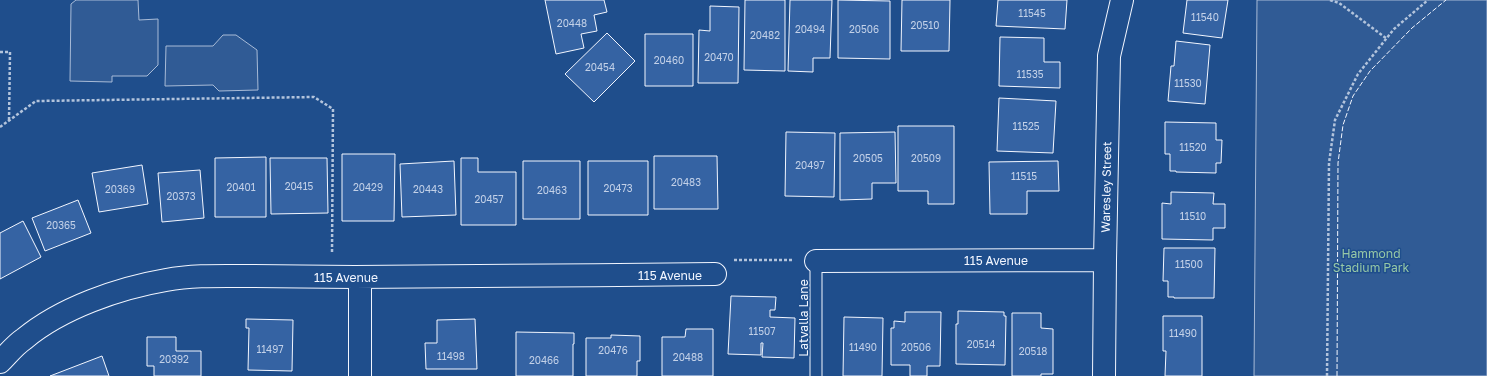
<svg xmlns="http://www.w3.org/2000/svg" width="1487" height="376" viewBox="0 0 1487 376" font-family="'Golos Text',sans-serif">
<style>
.built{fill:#305b95;stroke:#a8bbd7}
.building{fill:#3563a3;stroke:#f2f6ff}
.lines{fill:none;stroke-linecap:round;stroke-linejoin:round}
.lane-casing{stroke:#f2f6ff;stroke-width:13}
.street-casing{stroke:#f2f6ff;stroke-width:24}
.path{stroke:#b3c4dc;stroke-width:2.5;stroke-dasharray:3 2;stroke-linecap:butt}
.lane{stroke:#1f4e8c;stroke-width:11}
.street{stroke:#1f4e8c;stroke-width:22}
.fence{stroke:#f2f6ff;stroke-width:1;stroke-dasharray:5 2;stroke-linecap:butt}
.labels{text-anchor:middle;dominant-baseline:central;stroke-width:3;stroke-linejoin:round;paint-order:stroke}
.number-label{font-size:10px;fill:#c3d1e8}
.street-label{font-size:12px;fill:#f2f6ff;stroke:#1f4e8c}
.park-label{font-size:12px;fill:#97c8a6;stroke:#1f4e8c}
</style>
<rect width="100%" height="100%" fill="#1f4e8c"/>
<!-- built -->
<path class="built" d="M76,0H138L139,20L158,19V65L147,76H112V82L70,81L71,4Z
M1257,0H1487V376H1254Z
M223,35H236L257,50L258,90L219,91L213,85L165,86L166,46H213Z"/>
<!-- building -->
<path class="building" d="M545,0H604L607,12L594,15L597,31L581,34L584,48L556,54Z
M745,0H785V71L744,70Z
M790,0H832L830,58H813V72L788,71Z
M838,0L890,1V59L838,58Z
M902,0H950L949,51H901Z
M998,0H1067L1065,29L996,26Z
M1187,0H1228L1222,38L1183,33Z
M710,6L739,7L738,83H698L699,30L710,31Z
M607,33L635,61L594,102L565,74Z
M645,34H693V86H645Z
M1000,37L1044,38V62H1060V88L999,86Z
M1176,41L1210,45L1205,104L1168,101L1171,66H1174Z
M999,98L1056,101L1053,153L997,151Z
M1165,122L1216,123V140H1222L1221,163H1216V173L1176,172V171H1170V154H1165Z
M898,126H954V204H928V191H898Z
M786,132L835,133L834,197L785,196Z
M895,132L896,183H872V199L840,200V133Z
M342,154H395L394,221H342Z
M654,156H717L718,209H654Z
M266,157V217H215V158Z
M270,158H327L328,213L271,214Z
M461,158H478V172H516V225H461Z
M454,161L456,215L402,217L400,164Z
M523,161H580V219H523Z
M588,161H648V215H588Z
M1058,161L1059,191H1027V214H990L989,162Z
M142,165L148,204L99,212L92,173Z
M200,170L204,218L162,222L158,173Z
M1171,192L1214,193L1213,204H1225V228H1213V240L1162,239V203L1171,204Z
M78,200L91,233L45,251L32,218Z
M23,221L41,257L0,279V233Z
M1164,248H1215L1214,298H1174V297H1168V281H1163Z
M731,296L776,297L775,310H770V317L795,318L794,358L762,357L763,343H761V355L728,354Z
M958,311L1004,312V316H1006L1005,365L956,364V324H958Z
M905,312H941L940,366H927V376H910V365H891V328H894V321L905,322Z
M1012,313H1041V328L1053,329V374H1041V376H1012Z
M1163,316H1202V376H1165L1166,351H1163Z
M844,317L883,318L882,376H843Z
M246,319L293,320L292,371L248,370L249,328H246Z
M475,319L477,369H426L425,343H437V320Z
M686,329H713V376H662V337H685Z
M516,332L574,333V344H573V376H516Z
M611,335L640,336V361H637V376H586V338H611Z
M147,337H176V351H201V376H154V366H147Z
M102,356L109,376H50Z"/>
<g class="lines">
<defs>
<path id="lane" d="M816,376V261"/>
<path id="street" d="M816,261L1105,260
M360,277V376
M0,362C8,354 15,345 24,339C61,308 119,288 166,280C193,275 221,276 248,276C284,276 319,277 355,277C475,277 595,275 715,274
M1104,376L1105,260L1109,56L1122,0"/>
</defs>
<!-- lane casing -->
<use href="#lane" class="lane-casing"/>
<!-- street casing -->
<use href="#street" class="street-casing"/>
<!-- path -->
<path class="path" d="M1330,0L1339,3L1387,39
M0,52H10L9,121
M0,127L36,101L314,97L333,109L332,254
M734,260H793
M1327,376L1329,163L1335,120L1358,74L1394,29L1428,0"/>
<!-- lane -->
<use href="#lane" class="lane"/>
<!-- street -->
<use href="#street" class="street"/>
<!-- fence -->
<path class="fence" d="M1337,376L1338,163L1343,125L1353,96L1370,71L1412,28L1446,0"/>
</g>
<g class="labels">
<!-- number labels -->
<g class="number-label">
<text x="1032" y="13">11545</text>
<text x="1205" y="17">11540</text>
<text x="572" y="23">20448</text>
<text x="925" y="25">20510</text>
<text x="810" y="29">20494</text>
<text x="864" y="29">20506</text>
<text x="765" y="35">20482</text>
<text x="719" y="57">20470</text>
<text x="669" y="60">20460</text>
<text x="600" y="67">20454</text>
<text x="1030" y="74">11535</text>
<text x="1188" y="83">11530</text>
<text x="1026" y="126">11525</text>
<text x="1193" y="147">11520</text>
<text x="868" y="158">20505</text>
<text x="926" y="158">20509</text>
<text x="810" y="165">20497</text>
<text x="1024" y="176">11515</text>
<text x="686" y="182">20483</text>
<text x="299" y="186">20415</text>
<text x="241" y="187">20401</text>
<text x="368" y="187">20429</text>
<text x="618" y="188">20473</text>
<text x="120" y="189">20369</text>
<text x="428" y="189">20443</text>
<text x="552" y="190">20463</text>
<text x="181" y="196">20373</text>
<text x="489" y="199">20457</text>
<text x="1193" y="216">11510</text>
<text x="61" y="225">20365</text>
<text x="1189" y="264">11500</text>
<text x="762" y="331">11507</text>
<text x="1183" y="333">11490</text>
<text x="981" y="344">20514</text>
<text x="863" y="347">11490</text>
<text x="916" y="347">20506</text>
<text x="270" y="349">11497</text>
<text x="613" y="350">20476</text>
<text x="1033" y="351">20518</text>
<text x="451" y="356">11498</text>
<text x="688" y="357">20488</text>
<text x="174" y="359">20392</text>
<text x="544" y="360">20466</text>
</g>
<!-- street labels -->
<g class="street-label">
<text transform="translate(1106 187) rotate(-89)">Waresley Street</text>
<text x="996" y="260">115 Avenue</text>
<text x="670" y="275">115 Avenue</text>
<text x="346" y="277">115 Avenue</text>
<text transform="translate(803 318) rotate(-90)">Latvalla Lane</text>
</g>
<!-- park labels -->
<g class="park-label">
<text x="1371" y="253">Hammond<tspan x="1371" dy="14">Stadium Park</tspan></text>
</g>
</g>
</svg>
